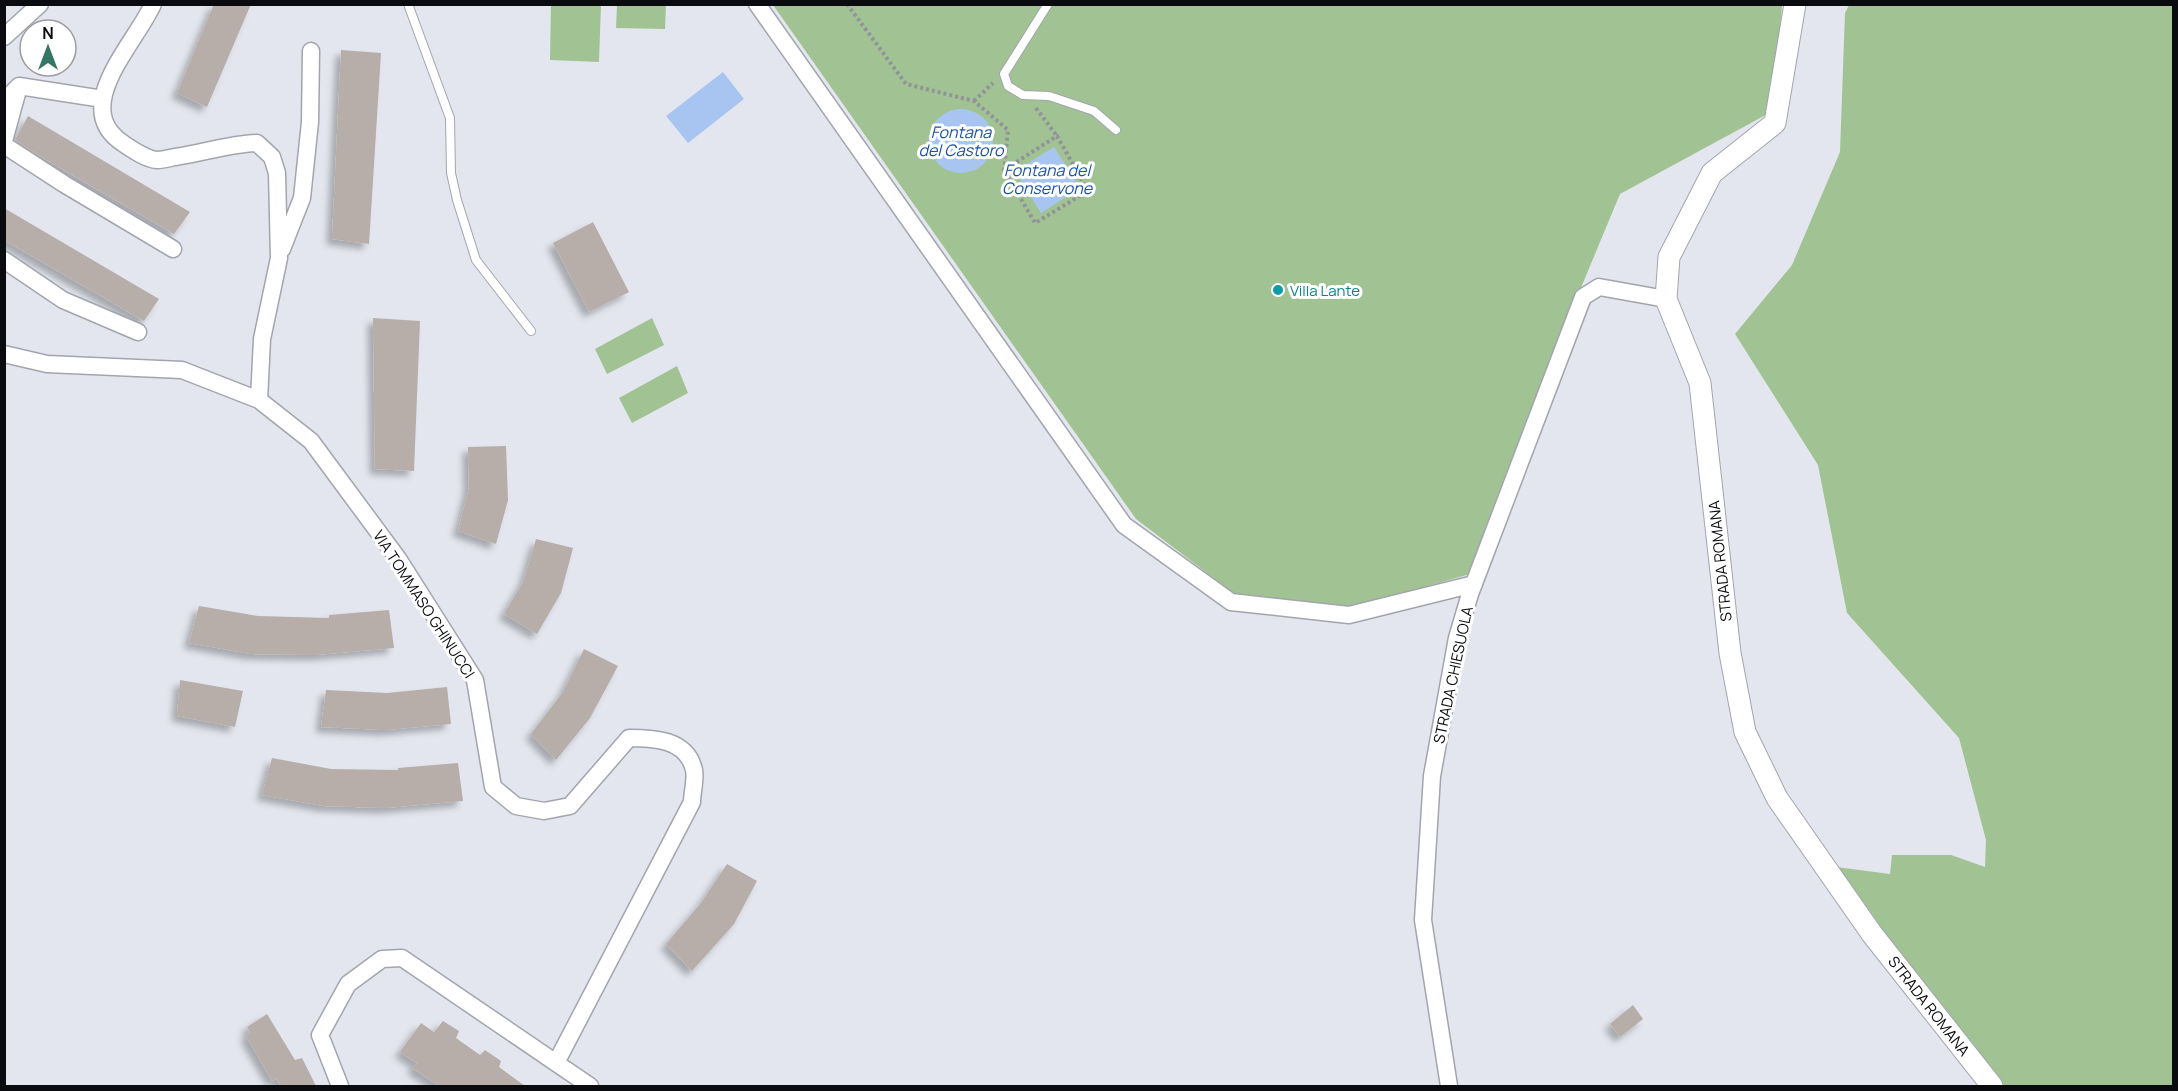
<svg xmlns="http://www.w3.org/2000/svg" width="2178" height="1091" viewBox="0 0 2178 1091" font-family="Manrope,sans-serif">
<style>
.green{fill:#a1c393}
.water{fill:#a8c5f2}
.building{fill:#b7aeaa;filter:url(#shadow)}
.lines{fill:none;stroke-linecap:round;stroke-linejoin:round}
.service-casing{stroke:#a2a5ad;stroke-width:10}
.minor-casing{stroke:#a2a5ad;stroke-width:19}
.tertiary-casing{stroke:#a2a5ad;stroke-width:23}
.path{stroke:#919399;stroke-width:4;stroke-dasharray:3 3;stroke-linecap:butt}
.service{stroke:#fff;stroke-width:8}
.minor{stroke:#fff;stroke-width:16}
.tertiary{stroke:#fff;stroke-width:21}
.culture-dot{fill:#0f9aa8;stroke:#fff;stroke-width:2}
.labels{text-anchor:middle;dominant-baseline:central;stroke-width:6;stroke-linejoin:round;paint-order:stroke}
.culture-label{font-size:15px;fill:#0d838f;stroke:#fff;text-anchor:start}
.street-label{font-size:15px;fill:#0a0b0e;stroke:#fff}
.water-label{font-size:16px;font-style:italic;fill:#1951a7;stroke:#fff}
</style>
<defs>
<filter id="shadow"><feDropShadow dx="-5.5" dy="5.5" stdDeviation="3" flood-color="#0004"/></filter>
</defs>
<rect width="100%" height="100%" fill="#e3e6ee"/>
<!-- green -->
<path class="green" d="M551,5H601L599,62L550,60Z
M617,5H666L665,29L616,28Z
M773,5H1782L1773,111L1620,194L1540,386L1470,574L1347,609L1236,595L1136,519Z
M1849,5H2173V1086H2002L1882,931L1836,867L1890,874L1892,855H1951L1985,867L1986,840L1959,738L1847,613L1818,465L1735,334L1792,265L1840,152L1845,13Z
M652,318L664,345L607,374L595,349Z
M677,366L688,393L632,423L619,398Z"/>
<!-- water -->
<path class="water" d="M723,72L744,99L688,143L666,116Z
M929 141a32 32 0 1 1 64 0a32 32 0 1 1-64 0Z
M1054,147L1080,188L1041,213L1015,171Z"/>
<!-- building -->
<path class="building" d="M214,4H251L207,107L177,93Z
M341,50L381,53L369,244L332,239Z
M28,116L190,212L174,234L38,155L15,140Z
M4,208L159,299L144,321L4,240Z
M593,222L629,292L589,312L553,243Z
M373,318L420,321L414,471L375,469Z
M506,446L508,500L496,544L458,531L469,488L468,447Z
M536,539L573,548L561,593L537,634L504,614L524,580Z
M199,606L258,616L329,618V615L389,610L394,648L315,655L251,654L189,643Z
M584,649L618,666L590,718L556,760L531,734L563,692Z
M180,680L243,691L235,727L177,716Z
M447,687L451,724L385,730L321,727L326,690L387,693Z
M272,758L331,769L398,770V768L458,763L463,801L385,808L324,806L262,795Z
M727,864L757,881L734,924L692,971L666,944L701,903Z
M1633,1005L1643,1019L1620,1037L1610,1024Z
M267,1014L295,1060L302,1058L316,1086H281L276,1078L272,1081L246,1036L250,1032L247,1027Z
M443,1021L459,1031L456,1038L480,1055L485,1050L501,1061L499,1067L525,1086H439L412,1068L417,1063L400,1052L421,1023L434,1032Z"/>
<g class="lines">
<defs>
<path id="service" d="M408,4L450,118L451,173L457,200L476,260L531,331
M1048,4L1004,74L1008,86L1023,95L1049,96L1094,111L1116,130"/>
<path id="minor" d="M153,4C136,43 68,108 124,144C133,150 146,159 157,160C163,160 170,158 175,157C203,153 229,144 257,143L272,157L277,173L279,258L262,339L259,400
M757,4L1124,525L1231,602L1349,615L1474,584
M4,37L40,4
M4,101L19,86L103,99
M4,141L18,90
M4,145L64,184L173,249
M282,249L302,198L310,122L311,51
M4,260L63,300L138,332
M4,354L47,364L182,370L259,400L311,441L399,560L475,680L493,787L516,806L544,811L570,806L629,738C654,738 687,739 694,770C696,779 692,793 692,802L557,1061
M340,1086L320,1035L348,984L382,959L402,958L590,1086
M1449,1086L1423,920L1432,776L1457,638L1470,594L1583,297L1599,287L1666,299"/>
<path id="tertiary" d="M1795,4L1775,123L1712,173L1669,257L1666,299L1700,383L1730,653L1745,732L1777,798L1872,934L1992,1086"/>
</defs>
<!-- service casing -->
<use href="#service" class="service-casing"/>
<!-- minor casing -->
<use href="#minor" class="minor-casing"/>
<!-- tertiary casing -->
<use href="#tertiary" class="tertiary-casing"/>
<!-- path -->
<path class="path" d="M847,4L906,84L974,101L1008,130L1004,170L1035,223L1088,191L1057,136L1004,170
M974,101L993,83
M1036,108L1057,136"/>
<!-- service -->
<use href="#service" class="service"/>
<!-- minor -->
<use href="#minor" class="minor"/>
<!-- tertiary -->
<use href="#tertiary" class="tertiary"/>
</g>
<!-- markers -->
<circle class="culture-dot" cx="1278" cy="290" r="6"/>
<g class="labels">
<!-- culture labels -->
<g class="culture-label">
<text x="1290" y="290">Villa Lante</text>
</g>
<!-- street labels -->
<g class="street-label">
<text transform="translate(1720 561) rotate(-96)">STRADA ROMANA</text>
<text transform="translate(424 604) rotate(57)">VIA TOMMASO GHINUCCI</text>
<text transform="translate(1453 675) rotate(-78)">STRADA CHIESUOLA</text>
<text transform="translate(1929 1006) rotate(52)">STRADA ROMANA</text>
</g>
<!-- water labels -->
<g class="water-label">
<text x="961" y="132">Fontana<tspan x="961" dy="18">del Castoro</tspan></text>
<text x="1047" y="170">Fontana del<tspan x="1047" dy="18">Conservone</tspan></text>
</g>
</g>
<!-- border -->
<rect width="2178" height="1091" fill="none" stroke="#0a0b0e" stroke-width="12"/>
<!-- north arrow -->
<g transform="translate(48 48)"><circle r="28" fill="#ffffff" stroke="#9d9d9f" stroke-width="1.5"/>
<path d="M0-4.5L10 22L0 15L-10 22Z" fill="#357564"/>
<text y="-9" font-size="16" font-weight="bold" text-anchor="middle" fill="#0a0b0e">N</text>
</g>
</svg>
